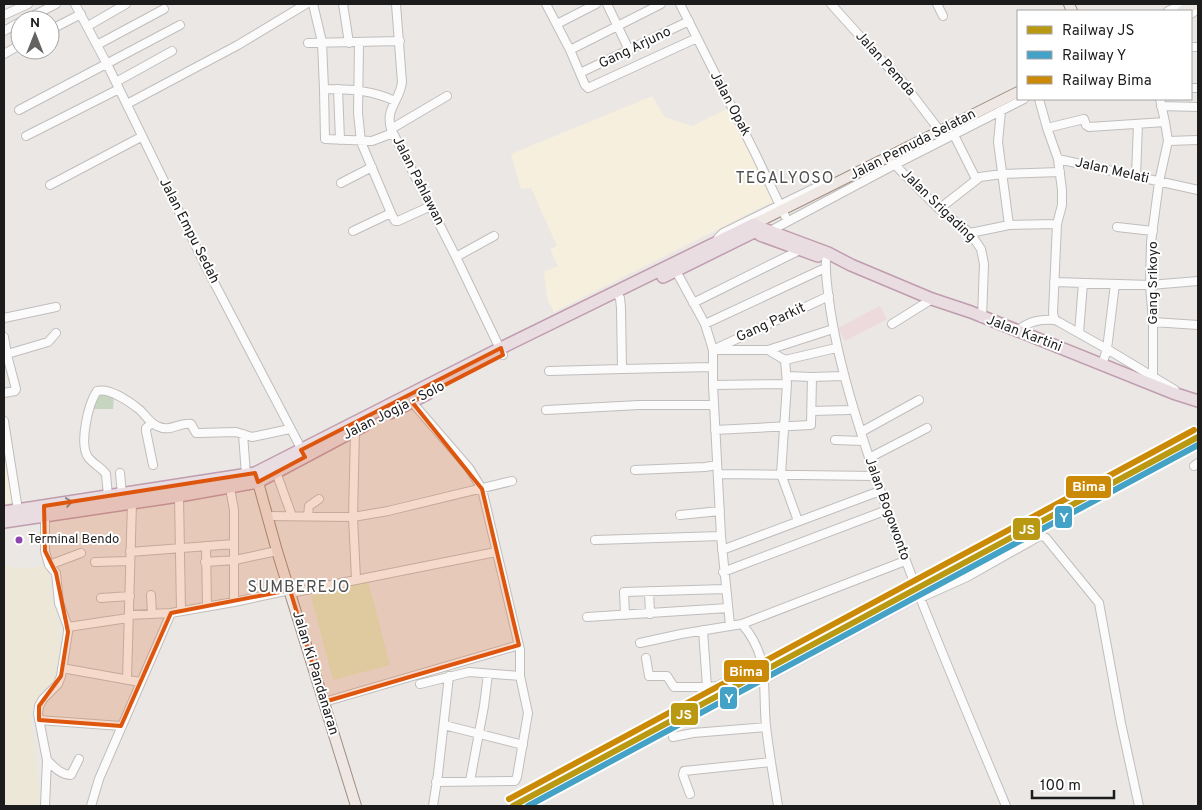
<svg xmlns="http://www.w3.org/2000/svg" width="1202" height="810" viewBox="0 0 1202 810" font-family="Overpass,sans-serif">
<style>
.commercial{fill:#eddadc}
.industrial{fill:#e8dce6}
.education{fill:#f6efde}
.farmland{fill:#ece7d7}
.grass{fill:#dfe8c2}
.cemetery{fill:#c5d5c0}
.lines{fill:none;stroke-linecap:round;stroke-linejoin:round}
.minor-casing{stroke:#c0bebd;stroke-width:10}
.major-casing{stroke:#a08e81;stroke-width:12}
.highway-casing{stroke:#bf9cae;stroke-width:14}
.minor{stroke:#fcfbfb;stroke-width:8}
.major{stroke:#efe7e3;stroke-width:10}
.highway{stroke:#e9dde1;stroke-width:11}
.rail-1-casing{stroke:#fff;stroke-width:10}
.rail-2-casing{stroke:#fff;stroke-width:10}
.rail-3-casing{stroke:#fff;stroke-width:10}
.rail-1{stroke:#b99912;stroke-width:6}
.rail-2{stroke:#43a2c5;stroke-width:6}
.rail-3{stroke:#cb8a06;stroke-width:6}
.oneway{stroke:#8d8688}
.marked{fill:#de560d;fill-opacity:0.2;stroke:#de560d;stroke-width:4;stroke-linejoin:round}
.bus-dot{fill:#8e44ad;stroke:#fff;stroke-width:2}
.labels{text-anchor:middle;dominant-baseline:central;stroke-width:4;stroke-linejoin:round;paint-order:stroke}
.bus-label{font-size:13px;fill:#1c1c1c;stroke:#fff;text-anchor:start}
.street-label{font-size:14px;fill:#1c1c1c;stroke:#fff}
.quarter-label{font-size:16px;letter-spacing:1px;fill:#4f4f4f;stroke:#fff}
.line-badge{stroke:#fff;stroke-width:2}
.badge-label{font-size:14px;text-anchor:middle;font-weight:bold;fill:#fff}
</style>
<rect width="100%" height="100%" fill="#eae7e4"/>
<!-- commercial -->
<path class="commercial" d="M880,306L887,319L845,341L838,328Z"/>
<!-- industrial -->
<path class="industrial" d="M1198,428V445L917,598L918,603L769,683L766,662Z"/>
<!-- education -->
<path class="education" d="M652,96L665,117L692,126L729,108L774,201L554,312L547,299L544,272L558,266L550,249L557,246L531,188L521,189L511,154Z
M4,436L14,502L4,504Z"/>
<!-- farmland -->
<path class="farmland" d="M4,563L11,567L30,568L46,565L50,577L51,595L60,624L61,633L55,680L37,698L30,712L36,756L40,806H4L5,577Z"/>
<!-- grass -->
<path class="grass" d="M368,581L390,665L333,680L311,596Z"/>
<!-- cemetery -->
<path class="cemetery" d="M97,394L114,395L113,409H93Z"/>
<g class="lines">
<defs>
<path id="minor" d="M75,4L107,64L206,267L303,452
M313,4L322,42L324,89
M343,4L349,43
M396,4L402,82C400,101 385,108 391,129L456,257L503,355
M546,4L570,50L585,85L588,88L697,38
M607,4L629,50
M680,4L755,153L785,216
M831,4L885,64L901,80L943,135
M937,4L943,16
M1168,11L1183,4
M1191,14L1198,9
M4,15L28,4
M25,20L56,4
M557,24L596,4
M88,26L126,4
M50,30L81,14
M4,31L20,22
M308,43L400,41
M359,43L358,113L361,142L391,213L395,221H398L431,206
M97,45L164,9
M1191,47H1198
M570,50L661,4
M4,54L20,45
M580,73L689,21
M116,82L172,51
M1191,88H1198
M338,89L340,140
M1039,99L1047,128L1058,159L1198,190
M127,104L238,45L306,4
M1161,106L1198,107
M19,110L180,25
M1001,111L998,142L1009,225
M1047,128L1084,119L1086,125L1089,127L1165,122L1160,99
M391,129L447,96
M393,133L372,141L325,139L324,89C349,89 372,90 395,101
M954,135L976,179
M26,136L119,89
M1168,141L1198,140
M1058,159L1062,190V205L1057,224L1053,313L1055,320L1059,322L1107,349L1175,390
M891,161L939,209L970,233L981,249L984,264L982,318
M1136,176L1138,124
M341,183L372,167
M50,185L141,137
M939,209L980,177L1002,174L1060,172
M1117,227L1153,231
M353,231L391,213
M770,231L894,165L1024,99
M970,233L1009,225L1057,224
M718,238L723,233L825,183
M456,257L494,236
M826,259C825,272 827,286 829,300C834,339 843,373 854,410C895,546 952,676 1006,806
M676,271L705,324L713,350V385L721,536L730,625
M1054,282L1150,285L1198,281
M616,293L620,298L621,308L622,369L713,367
M693,303L800,250
M4,318L56,307
M1153,322L1198,325
M705,324L825,268
M892,324L932,299
M1017,331C1029,321 1040,319 1055,320
M1079,333L1083,283
M4,337L7,355L16,389L15,391L4,393
M713,350L829,296
M718,350H768L833,329
M768,350L785,360L787,384L781,474L798,521
M4,355L48,342L56,333
M785,360L836,348
M1102,365L1107,349L1115,284
M549,371L622,369
M787,376L812,377L843,376
M1153,378V322L1150,285L1151,242L1159,182L1168,141L1165,122
M713,385L787,384
M412,402L469,468L482,489L520,650V676L528,713L517,777L515,781L436,782
M546,410L639,405H714
M812,411L849,410L853,408
M4,421L18,510
M152,423L146,428V431L153,465
M355,430L353,517L356,579
M715,430L811,425L812,377
M861,432L919,400
M243,434L246,475
M835,440L863,441
M869,458L927,428
M1194,466L1198,463
M635,470L705,467L717,465
M276,472L292,516
M120,473L122,494
M718,474L874,476
M230,488L234,510V602
M108,496L106,474C101,467 93,464 88,457C79,444 88,404 97,391C110,388 130,402 140,410C146,416 150,423 157,426C171,433 178,422 191,424L196,433H198L236,432L252,437L290,429
M179,496L181,611
M680,515L720,511
M267,516L353,517L388,511L512,481
M308,516L309,506L319,499
M595,540L721,536
M206,546L207,606
M722,550L880,491
M130,552L234,544
M95,562L130,561
M205,562L235,560L277,551
M49,565L81,553
M723,572L887,510
M649,591L650,614
M291,593L496,552
M151,595L152,614
M101,598L130,596
M920,598L967,577L1038,537L1042,536L1046,538L1099,603L1121,723L1139,806
M129,615L171,613
M625,615L624,592L725,589
M587,617L728,608
M742,624C771,658 762,686 766,726C769,753 774,780 778,806
M68,627L128,618
M703,630L707,687L718,686L751,668
M640,643L681,634L742,624L905,561
M646,658L649,676H667L674,687H707
M62,668L140,682
M127,680L132,502
M420,684L469,672L520,676
M324,702L519,645
M39,720L121,726
M444,725L523,745
M673,737L693,733L766,727
M47,760C54,767 61,775 71,775L79,759
M470,781L484,706L488,674
M690,794L683,775L684,771L771,762
M45,806L47,760L38,714L39,706L43,699L58,684L61,676L68,632V627L59,603L56,573L49,565L45,551V513
M91,806L99,779L171,613L234,602L290,590
M433,806L438,774L449,676"/>
<path id="major" d="M1069,4L1072,11
M1182,11L1196,4
M754,224L1018,92
M256,475L277,551L356,806"/>
<path id="highway" d="M760,235L818,256
M663,277L754,232
M390,413L427,394
M4,512L255,473L501,348L754,224L761,228L828,253L851,265L932,299L971,312L1173,393L1198,401
M4,522L179,496L258,482L365,425"/>
</defs>
<!-- minor casing -->
<use href="#minor" class="minor-casing"/>
<!-- major casing -->
<use href="#major" class="major-casing"/>
<!-- highway casing -->
<use href="#highway" class="highway-casing"/>
<!-- minor -->
<use href="#minor" class="minor"/>
<!-- major -->
<use href="#major" class="major"/>
<!-- highway -->
<use href="#highway" class="highway"/>
<defs>
<path id="rail-1" d="M513,806L1198,437"/>
<path id="rail-2" d="M528,806L1198,445"/>
<path id="rail-3" d="M509,799L1194,430"/>
</defs>
<!-- rail-1 casing -->
<use href="#rail-1" class="rail-1-casing"/>
<!-- rail-2 casing -->
<use href="#rail-2" class="rail-2-casing"/>
<!-- rail-3 casing -->
<use href="#rail-3" class="rail-3-casing"/>
<!-- rail-1 -->
<use href="#rail-1" class="rail-1"/>
<!-- rail-2 -->
<use href="#rail-2" class="rail-2"/>
<!-- rail-3 -->
<use href="#rail-3" class="rail-3"/>
</g>
<!-- one-way arrows -->
<defs><path id="oneway-chevron" d="M-2-3.5L2.5 0L-2 3.5" fill="none" stroke-width="1.6" stroke-linecap="round" stroke-linejoin="round" transform="scale(1.25)"/></defs>
<use class="oneway" href="#oneway-chevron" transform="translate(69 502) rotate(-9)"/>
<!-- marked area -->
<path class="marked" d="M501,348L503,355L412,402L482,489L519,645L324,702L290,590L171,613L121,726L39,720V706L61,676L68,632L56,573L45,551L44,506L255,473L258,482L305,457L301,450Z"/>
<!-- markers -->
<circle class="bus-dot" cx="19" cy="540" r="4.5"/>
<g class="labels">
<!-- bus labels -->
<g class="bus-label">
<text x="28" y="540">Terminal Bendo</text>
</g>
<!-- street labels -->
<g class="street-label">
<text transform="translate(635 48) rotate(-26)">Gang Arjuno</text>
<text transform="translate(885 64) rotate(48)">Jalan Pemda</text>
<text transform="translate(730 104) rotate(62)">Jalan Opak</text>
<text transform="translate(913 145) rotate(-27)">Jalan Pemuda Selatan</text>
<text transform="translate(1112 171) rotate(13)">Jalan Melati</text>
<text transform="translate(418 181) rotate(63)">Jalan Pahlawan</text>
<text transform="translate(938 206) rotate(44)">Jalan Srigading</text>
<text transform="translate(189 231) rotate(63)">Jalan Empu Sedah</text>
<text transform="translate(1153 283) rotate(-90)">Gang Srikoyo</text>
<text transform="translate(771 323) rotate(-25)">Gang Parkit</text>
<text transform="translate(1024 334) rotate(21)">Jalan Kartini</text>
<text transform="translate(394 411) rotate(-27)">Jalan Jogja - Solo</text>
<text transform="translate(887 509) rotate(70)">Jalan Bogowonto</text>
<text transform="translate(315 673) rotate(73)">Jalan Ki Pandanaran</text>
</g>
<!-- quarter labels -->
<g class="quarter-label">
<text x="785" y="179">TEGALYOSO</text>
<text x="299" y="588">SUMBEREJO</text>
</g>
</g>
<g class="line-badge">
<rect x="1065" y="475" width="47" height="24" rx="5" fill="#cb8a06"/>
<rect x="1054" y="505" width="19" height="24" rx="5" fill="#43a2c5"/>
<rect x="1012" y="517" width="29" height="24" rx="5" fill="#b99912"/>
<rect x="723" y="659" width="47" height="24" rx="5" fill="#cb8a06"/>
<rect x="719" y="686" width="19" height="24" rx="5" fill="#43a2c5"/>
<rect x="670" y="702" width="29" height="24" rx="5" fill="#b99912"/>
</g>
<g class="badge-label">
<text x="1089" y="491">Bima</text>
<text x="1064" y="522">Y</text>
<text x="1027" y="534">JS</text>
<text x="746" y="676">Bima</text>
<text x="729" y="703">Y</text>
<text x="684" y="719">JS</text>
</g>
<!-- border -->
<rect width="1202" height="810" fill="none" stroke="#1c1c1c" stroke-width="10"/>
<!-- legend -->
<rect x="1017" y="10" width="175" height="90" fill="#ffffff" stroke="#a4a4a4"/>
<rect x="1027" y="26" width="25" height="8" fill="#b99912" stroke="#a4a4a4"/>
<text x="1062" y="35" font-size="15" fill="#1c1c1c">Railway JS</text>
<rect x="1027" y="51" width="25" height="8" fill="#43a2c5" stroke="#a4a4a4"/>
<text x="1062" y="60" font-size="15" fill="#1c1c1c">Railway Y</text>
<rect x="1027" y="76" width="25" height="8" fill="#cb8a06" stroke="#a4a4a4"/>
<text x="1062" y="85" font-size="15" fill="#1c1c1c">Railway Bima</text>
<!-- north arrow -->
<g transform="translate(35 35)"><circle r="24" fill="#ffffff" stroke="#a4a4a4"/>
<path d="M0-4L9 19L0 12L-9 19Z" fill="#646362"/>
<text y="-8" font-size="14" font-weight="bold" text-anchor="middle" fill="#1c1c1c">N</text>
</g>
<!-- scale -->
<path d="M1032 790v8h82v-8" fill="none" stroke="#1c1c1c" stroke-width="2.5"/>
<text x="1040" y="790" font-size="15" fill="#1c1c1c" stroke="#ffffff" stroke-width="4" paint-order="stroke">100 m</text>
</svg>
